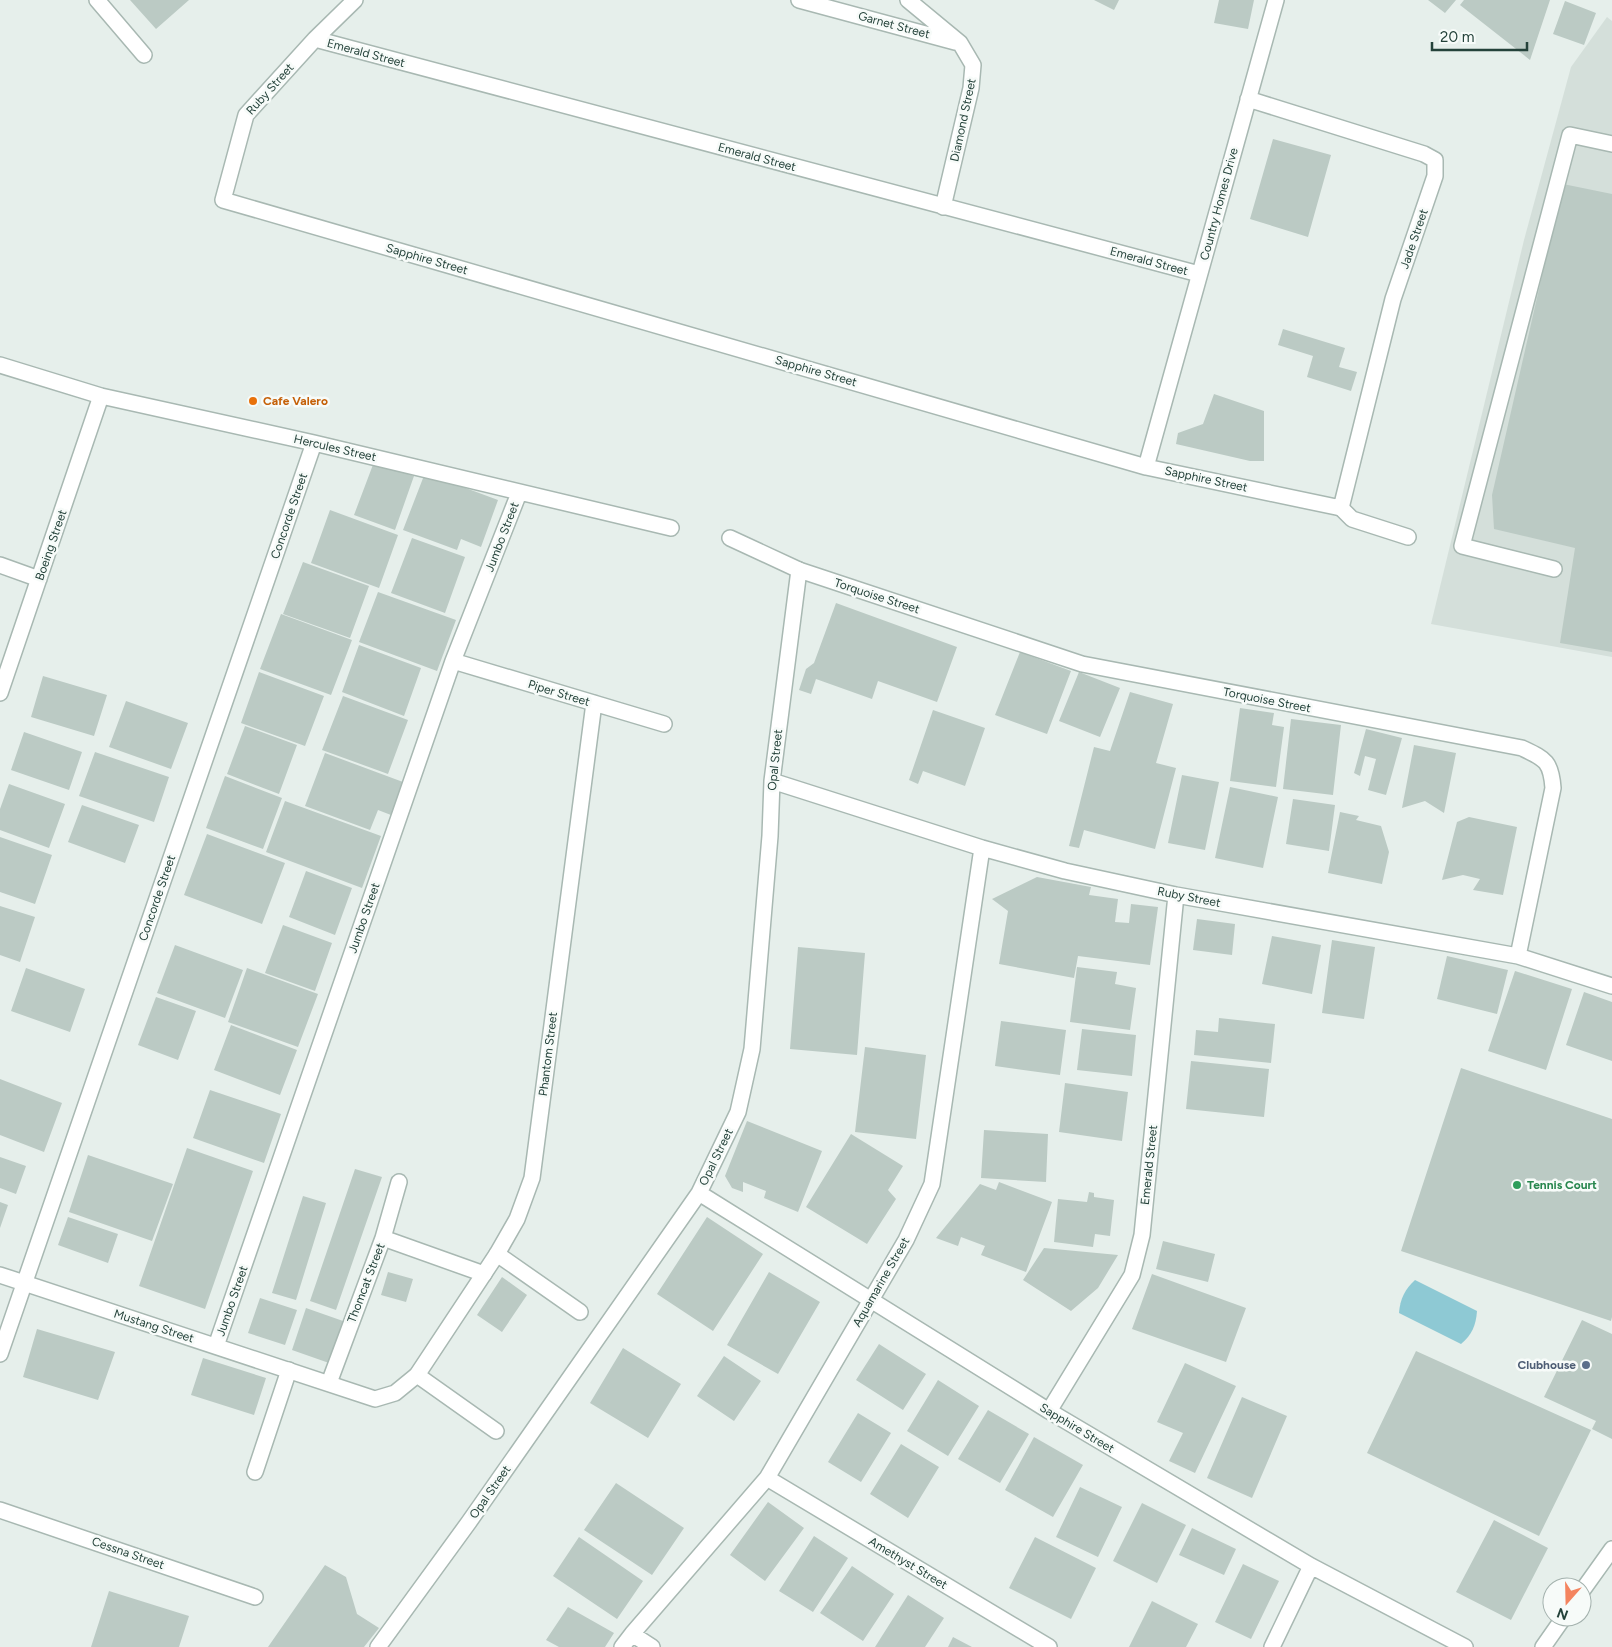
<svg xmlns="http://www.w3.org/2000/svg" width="1612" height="1647" viewBox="0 0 1612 1647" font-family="Figtree,sans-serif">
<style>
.built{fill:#d4dfda}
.water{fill:#8ec9d4}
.building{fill:#bbcac4}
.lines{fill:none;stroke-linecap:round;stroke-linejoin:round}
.service-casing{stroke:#a8b8b2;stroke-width:18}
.minor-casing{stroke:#a8b8b2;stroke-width:18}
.tertiary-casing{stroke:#a8b8b2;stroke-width:18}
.service{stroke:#fff;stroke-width:15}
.minor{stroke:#fff;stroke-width:15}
.tertiary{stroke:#fff;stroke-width:15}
.food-dot{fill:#e8710a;stroke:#f7fbf9;stroke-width:2}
.leisure-dot{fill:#2e9e5b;stroke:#f7fbf9;stroke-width:2}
.service-dot{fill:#5c6f8a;stroke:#f7fbf9;stroke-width:2}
.labels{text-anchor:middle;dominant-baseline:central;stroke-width:5;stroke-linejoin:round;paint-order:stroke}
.street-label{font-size:12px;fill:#24423a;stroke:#f7fbf9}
.food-label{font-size:12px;font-weight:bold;fill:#c56008;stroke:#f7fbf9;text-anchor:start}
.leisure-label{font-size:12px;font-weight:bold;fill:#27864d;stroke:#f7fbf9;text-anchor:start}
.service-label{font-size:12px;font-weight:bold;fill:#4e5e75;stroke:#f7fbf9;text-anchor:end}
</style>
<rect width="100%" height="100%" fill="#e6efeb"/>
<!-- built -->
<path class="built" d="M1607,17L1612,21V657L1431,624L1524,240L1571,67Z"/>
<!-- water -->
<path class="water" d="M1415,1280L1477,1311C1476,1325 1472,1335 1461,1344L1399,1313C1400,1299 1405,1289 1415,1280Z"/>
<!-- building -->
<path class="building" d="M130,0H189L156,29Z
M1094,0H1119L1114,10Z
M1219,0H1254L1248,29L1214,23Z
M1428,0H1456L1445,13Z
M1464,0H1550L1530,60L1460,5Z
M1565,1L1596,13L1584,45L1553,34Z
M1273,139L1331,155L1308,237L1250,219Z
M1563,184L1612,194V652L1560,643L1575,548L1494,529L1492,495Z
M1283,329L1345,348L1339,367L1357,372L1351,391L1307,377L1313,356L1278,345Z
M1214,394L1264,411V461H1250L1176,444L1178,433L1203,424Z
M374,462L414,476L395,530L354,515Z
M425,473L498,500L481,547L461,539L457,550L403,530Z
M330,510L398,535L379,588L311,563Z
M412,538L465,557L445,613L391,593Z
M303,562L369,586L350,638L283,614Z
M378,592L456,620L437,671L359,642Z
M836,603L957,647L937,702L878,681L872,699L816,679L811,694L799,690L806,669L814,663Z
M281,614L352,640L331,695L260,669Z
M359,645L421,668L404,716L342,692Z
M1020,652L1071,671L1047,734L995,715Z
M259,672L324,696L305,746L241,723Z
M1079,672L1120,688L1100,737L1059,721Z
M43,676L107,695L94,736L31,717Z
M1130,692L1173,704L1156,763L1176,768L1155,849L1084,830L1079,848L1069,846L1094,747L1110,751Z
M343,696L408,720L388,774L322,750Z
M126,701L188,723L171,769L109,747Z
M1240,708L1274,713L1272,725L1284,727L1276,787L1230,781Z
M933,710L985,728L965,786L923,771L918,784L909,780Z
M1291,719L1341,725L1333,795L1283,789Z
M245,726L297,745L279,794L227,774Z
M1366,729L1402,738L1386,795L1368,790L1376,759L1365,756L1360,776L1354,773Z
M24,732L82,752L69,790L11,770Z
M1414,745L1456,753L1444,813L1425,801L1402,808Z
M95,752L169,777L154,822L79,796Z
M325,753L403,782L391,815L378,810L370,830L305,806Z
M1182,775L1219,782L1205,850L1168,843Z
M225,776L282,798L263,849L206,828Z
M9,784L65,804L49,848L0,830V809Z
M1230,787L1278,797L1263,868L1215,858Z
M1293,799L1335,805L1329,851L1286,844Z
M285,801L381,836L362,888L266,852Z
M82,805L139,825L125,863L68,842Z
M1340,812L1359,816L1356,820L1381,826L1389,852L1382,884L1328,873Z
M1469,817L1517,827L1503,895L1473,890L1480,879L1463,875L1442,880L1457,822Z
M207,834L285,863L262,924L184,895Z
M0,837L52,855L35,904L0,892Z
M306,871L352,888L335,935L289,917Z
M1037,877L1091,887L1089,895L1118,899L1115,922L1129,923L1131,904L1158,907L1150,965L1078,956L1074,978L999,964L1008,911L992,899Z
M0,906L35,917L20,962L0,955Z
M1197,919L1235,924L1232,955L1193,950Z
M283,925L332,943L315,991L265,973Z
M1272,936L1321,945L1312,994L1262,984Z
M1332,940L1375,947L1364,1019L1322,1013Z
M175,945L243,970L225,1018L157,993Z
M798,947L865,953L857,1055L790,1049Z
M1447,956L1508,970L1497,1014L1437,999Z
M1077,967L1117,972L1115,984L1136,988L1130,1030L1070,1022Z
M26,968L85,989L70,1032L11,1011Z
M247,968L318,994L298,1047L228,1022Z
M1515,971L1572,989L1546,1070L1488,1051Z
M1584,992L1612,1002V1061L1566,1045Z
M156,997L196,1011L178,1060L138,1045Z
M1219,1018L1275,1024L1271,1063L1194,1055L1196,1030L1218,1032Z
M1001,1021L1066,1030L1060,1075L995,1066Z
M231,1025L297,1050L280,1095L214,1070Z
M1082,1029L1136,1035L1132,1076L1077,1070Z
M865,1047L926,1055L916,1139L855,1132Z
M1191,1061L1269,1069L1264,1117L1186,1109Z
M1461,1068L1612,1119V1317L1611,1321L1401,1251Z
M0,1079L62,1103L44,1152L0,1135Z
M1065,1083L1128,1092L1122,1141L1059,1132Z
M210,1090L281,1114L264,1163L193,1138Z
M747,1121L822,1151L798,1212L764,1198L766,1191L743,1182V1192L732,1188L725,1176Z
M984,1130L1048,1134L1046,1182L981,1178Z
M851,1134L903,1166L888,1190L896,1199L867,1244L806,1207Z
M187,1148L253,1171L205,1309L139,1286Z
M88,1155L173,1184L152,1241L69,1212Z
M0,1157L26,1166L16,1194L0,1188Z
M355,1169L382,1177L336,1310L310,1301Z
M999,1182L1052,1202L1026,1272L981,1255L985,1246L961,1237L958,1246L936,1238L980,1184L996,1190Z
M1089,1192L1094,1193V1197L1114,1200L1110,1236L1095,1234L1093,1247L1054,1242L1058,1199L1087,1202Z
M303,1196L326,1203L296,1300L272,1293Z
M0,1202L8,1205L0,1228Z
M68,1217L118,1234L108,1263L58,1245Z
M707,1217L763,1254L713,1331L657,1294Z
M1163,1241L1215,1254L1208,1282L1156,1269Z
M1044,1248L1118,1255L1098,1288L1071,1311L1023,1280Z
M388,1272L413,1279L406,1302L381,1295Z
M769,1272L820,1302L778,1374L727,1345Z
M1152,1274L1246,1308L1226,1362L1132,1329Z
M502,1277L527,1295L502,1332L477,1315Z
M260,1298L297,1310L285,1345L248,1333Z
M306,1308L343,1321L329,1363L292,1350Z
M1582,1320L1612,1334V1439L1592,1429L1596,1421L1544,1397Z
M37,1329L115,1352L98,1400L23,1377Z
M879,1344L926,1374L903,1410L856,1380Z
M623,1348L681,1384L648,1438L590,1403Z
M1416,1351L1591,1430L1539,1536L1367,1453Z
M724,1356L761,1381L734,1421L697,1396Z
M203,1358L266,1378L254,1415L191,1395Z
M1185,1363L1236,1386L1195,1473L1169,1461L1183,1433L1157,1422Z
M938,1380L979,1406L948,1456L907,1431Z
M1242,1397L1287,1416L1252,1498L1207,1478Z
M988,1410L1029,1434L1000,1483L958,1459Z
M858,1413L891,1433L861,1482L828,1462Z
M1034,1437L1083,1465L1053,1517L1005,1490Z
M901,1444L939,1467L908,1518L870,1494Z
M616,1483L684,1528L652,1575L584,1530Z
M1080,1487L1122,1507L1098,1557L1056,1537Z
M768,1502L804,1528L765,1581L730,1555Z
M1142,1503L1186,1525L1157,1583L1113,1561Z
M1494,1520L1548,1548L1511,1620L1456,1592Z
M1192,1528L1236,1549L1224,1575L1179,1555Z
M814,1536L848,1558L813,1612L779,1591Z
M579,1537L643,1581L617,1619L553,1576Z
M1035,1537L1096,1568L1071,1619L1009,1588Z
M1243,1564L1279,1581L1251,1639L1215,1622Z
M325,1565L346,1577L357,1614L379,1628L364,1647H268Z
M852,1566L894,1594L863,1641L820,1613Z
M109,1591L189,1616L179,1647H91Z
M908,1595L944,1618L925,1647H875Z
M1152,1601L1198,1624L1186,1647H1129Z
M568,1607L614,1633L605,1647H559L546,1640Z
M953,1637L972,1647H948Z"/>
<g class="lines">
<defs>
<path id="service" d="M1341,508L1352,519L1408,537
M730,538L799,570
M1554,569L1462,546L1570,135L1612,144
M383,1238L484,1274
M497,1254L580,1312
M417,1375L496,1431
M329,1383L383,1238L399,1182
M255,1472L289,1370"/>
<path id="minor" d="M97,0L144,55
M355,0L315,39L246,115L223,200L1146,467L1341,508L1393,299L1435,176V160L1424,154L1248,99
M799,0L955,42
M908,0L960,43L973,65L971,88L943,207
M315,39L1199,274
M0,365L101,396L314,443L671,528
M1146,467L1276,0
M0,565L39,579
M453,661L664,724
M0,693L101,396
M772,781L982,848L1065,871L1176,895L1518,956L1612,986
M699,1193L1049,1411L1311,1566L1465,1647
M0,1275L375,1399L395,1393L417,1375L497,1254L517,1219L532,1178L594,703
M216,1346L453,661L519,493
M0,1354L314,443
M1049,1411L1132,1275L1142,1235L1176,895
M767,1478L1049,1647
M0,1510L255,1597
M632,1634L652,1647
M378,1647L469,1522L699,1193L738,1112L752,1049L770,836L772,781L799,570L1082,664L1522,748C1545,759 1551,761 1553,788L1518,956
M622,1647L632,1634L767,1478L906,1240L932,1184L982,848
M1272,1647L1311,1566"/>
<path id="tertiary" d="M1582,1591L1612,1549
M1543,1647L1564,1617"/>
</defs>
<!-- service casing -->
<use href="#service" class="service-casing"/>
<!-- minor casing -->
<use href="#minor" class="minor-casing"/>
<!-- tertiary casing -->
<use href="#tertiary" class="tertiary-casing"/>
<!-- service -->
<use href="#service" class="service"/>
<!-- minor -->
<use href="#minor" class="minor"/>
<!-- tertiary -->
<use href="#tertiary" class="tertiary"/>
</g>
<!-- markers -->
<circle class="food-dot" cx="253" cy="401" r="5"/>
<circle class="leisure-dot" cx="1517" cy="1185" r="5"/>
<circle class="service-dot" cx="1586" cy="1365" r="5"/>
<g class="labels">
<!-- street labels -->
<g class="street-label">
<text transform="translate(894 25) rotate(15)">Garnet Street</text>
<text transform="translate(366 53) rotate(15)">Emerald Street</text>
<text transform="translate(270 89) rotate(-48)">Ruby Street</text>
<text transform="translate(963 120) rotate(-78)">Diamond Street</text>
<text transform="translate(757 157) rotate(15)">Emerald Street</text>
<text transform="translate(1219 204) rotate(-75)">Country Homes Drive</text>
<text transform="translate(1414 239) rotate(-71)">Jade Street</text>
<text transform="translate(427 259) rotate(16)">Sapphire Street</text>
<text transform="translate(1149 261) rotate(15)">Emerald Street</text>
<text transform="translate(816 371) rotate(16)">Sapphire Street</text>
<text transform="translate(335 448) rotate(13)">Hercules Street</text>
<text transform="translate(1206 479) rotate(12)">Sapphire Street</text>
<text transform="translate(289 516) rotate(-71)">Concorde Street</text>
<text transform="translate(502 537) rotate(-69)">Jumbo Street</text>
<text transform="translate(51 545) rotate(-71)">Boeing Street</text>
<text transform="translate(877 596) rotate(18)">Torquoise Street</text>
<text transform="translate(559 693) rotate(17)">Piper Street</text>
<text transform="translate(1267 700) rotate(11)">Torquoise Street</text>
<text transform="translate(775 760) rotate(-84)">Opal Street</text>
<text transform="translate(1189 897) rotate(11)">Ruby Street</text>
<text transform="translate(157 898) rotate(-71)">Concorde Street</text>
<text transform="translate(364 918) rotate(-71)">Jumbo Street</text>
<text transform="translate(548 1054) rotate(-83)">Phantom Street</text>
<text transform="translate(716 1157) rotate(-64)">Opal Street</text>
<text transform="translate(1149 1165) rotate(-84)">Emerald Street</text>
<text transform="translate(881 1282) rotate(-60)">Aquamarine Street</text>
<text transform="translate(366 1283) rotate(-69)">Thomcat Street</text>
<text transform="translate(232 1301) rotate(-71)">Jumbo Street</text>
<text transform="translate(154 1326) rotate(18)">Mustang Street</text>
<text transform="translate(1077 1428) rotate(31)">Sapphire Street</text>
<text transform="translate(490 1492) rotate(-55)">Opal Street</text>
<text transform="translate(128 1553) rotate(19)">Cessna Street</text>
<text transform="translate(908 1563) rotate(31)">Amethyst Street</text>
</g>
<!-- food labels -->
<g class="food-label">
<text x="263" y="401">Cafe Valero</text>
</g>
<!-- leisure labels -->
<g class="leisure-label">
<text x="1527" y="1185">Tennis Court</text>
</g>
<!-- service labels -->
<g class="service-label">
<text x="1576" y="1365">Clubhouse</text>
</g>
</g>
<!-- north arrow -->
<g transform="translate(1567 1602) rotate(200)"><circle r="24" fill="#f7fbf9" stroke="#a3b1ad"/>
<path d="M0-4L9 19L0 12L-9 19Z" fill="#f4845f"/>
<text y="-8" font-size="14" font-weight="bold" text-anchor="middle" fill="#24423a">N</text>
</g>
<!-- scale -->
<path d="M1432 42v8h95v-8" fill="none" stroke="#24423a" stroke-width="2.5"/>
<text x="1440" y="42" font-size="15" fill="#24423a" stroke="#f7fbf9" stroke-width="4" paint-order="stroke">20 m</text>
</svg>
